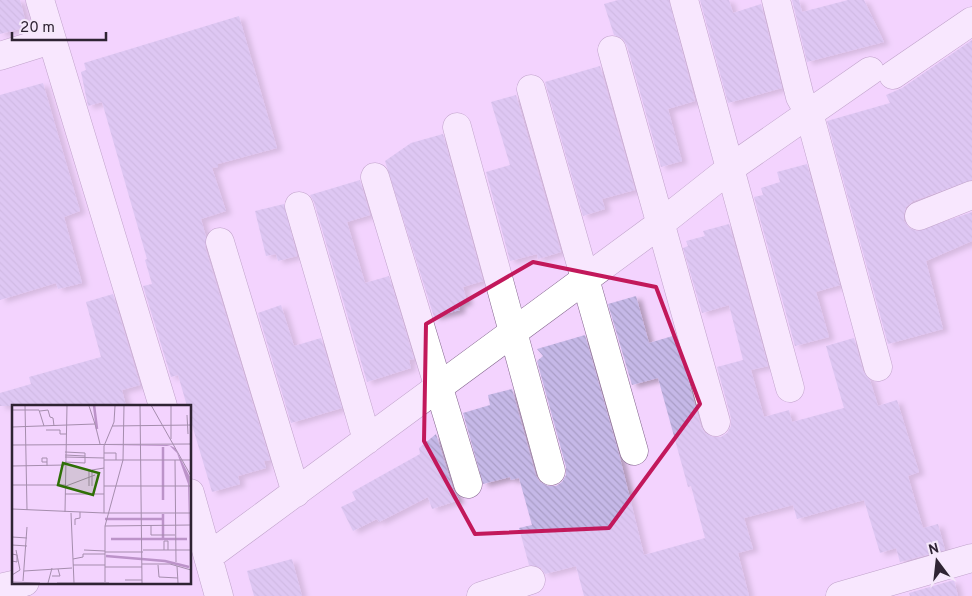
<svg xmlns="http://www.w3.org/2000/svg" width="972" height="596" viewBox="0 0 972 596" font-family="Overpass,sans-serif">
<style>
.building{fill:url(#building-back-hatch);filter:url(#shadow)}
.lines{fill:none;stroke-linecap:round;stroke-linejoin:round}
.minor-casing{stroke:#83668d;stroke-width:29}
.minor{stroke:#fff;stroke-width:28}
.marked{fill:none;stroke:#c2185b;stroke-width:4;stroke-linejoin:round}
.inset-river{fill:none;stroke:#bc93c9;stroke-width:2.5}
.inset-road{fill:none;stroke:#a58dad;stroke-width:1}
.view{fill:#2e6f06;fill-opacity:0.15;stroke:#2e6f06;stroke-width:2.5}
.inset-edge{fill:none;stroke:#2f2333;stroke-width:2.5}
</style>
<defs>
<pattern id="building-back-hatch" width="6" height="6" patternUnits="userSpaceOnUse" patternTransform="scale(1.25)"><rect width="6" height="6" fill="#c5b8e7"/><path d="M-1 5l2 2M0 0l6 6M5-1l2 2" fill="none" stroke="#aa9ec7"/></pattern>
<filter id="shadow"><feDropShadow dx="5.5" dy="3" stdDeviation="2.5" flood-color="#0004"/></filter>
</defs>
<rect width="100%" height="100%" fill="#f3d3fe"/>
<!-- building -->
<path class="building" d="M0,0H20L27,27L0,34Z
M618,0H669L695,101L668,109L682,161L661,167L627,46L623,39L614,35L604,4Z
M700,0H729L733,13L761,4L782,88L728,103Z
M792,0H799L802,12L848,0H864L884,42L807,62Z
M239,16L277,148L218,164V167L212,168L226,211L201,219L206,237L205,247L270,460L264,461L266,468L238,476L240,484L212,492L190,418V406H187L178,375L171,377L143,286L152,284L145,260L147,259L102,102L88,106L81,72L86,70L84,63Z
M972,40V180L913,201L906,207L904,214V221L909,228L917,231L972,212V241L926,261L943,329L888,344L827,121L890,103L886,95L902,88Z
M600,66L635,190L602,199L605,209L583,216L545,82Z
M43,83L80,211L64,217L82,283L58,289L56,283L0,300V95Z
M516,95L561,252L538,259L537,254L510,261L486,172L510,165L491,102Z
M443,134L483,281L463,287L467,302L459,304L460,310L434,317L385,161L411,143Z
M807,164L840,285L816,292L829,337L795,346L754,197L763,195L761,188L780,182L777,172Z
M360,180L370,215L347,222L365,283L389,276L414,359L409,360L411,368L367,382L314,202L310,195Z
M284,204L297,256L278,261L276,254L266,256L255,211Z
M729,224L768,366L751,370L764,417L789,410L792,422L844,408L826,346L854,338L863,371L870,380L878,406L897,400L919,472L908,476L923,528L938,524L945,550L900,562L896,548L880,553L864,500L797,519L793,505L744,518L753,549L738,553L749,596H584L576,566L545,574L541,568L529,565L519,528L532,525L519,478L511,480L510,477L483,484L463,413L490,405L488,395L512,389L536,476L540,482L548,486H556L562,482L566,475V467L537,361L543,356L537,349L585,335L620,458L644,555L705,538L691,486L688,487L658,378L632,385L608,304L636,296L649,343L676,335L701,427L705,433L713,437H721L727,433L731,426V418L717,367L743,360L729,305L702,313L683,248L688,246L686,241L705,236L703,231Z
M113,294L140,385L122,390L126,406H0V393L31,384L29,377L101,357L86,302Z
M281,305L294,346L321,338L342,408L291,423L258,313Z
M436,434L453,489L459,500L432,509L428,497L379,522L377,519L353,531L341,507L356,500L352,492L420,454L419,448Z
M292,559L302,596H254L247,571Z
M954,580L958,596H910L909,593Z"/>
<g class="lines">
<defs>
<path id="minor" d="M40,0L163,406
M684,0L790,388
M776,0L800,97L809,113L878,367
M612,50L716,422
M0,56L51,40
M893,75L972,21
M531,89L634,451
M457,127L551,471
M375,177L468,484
M299,206L367,440
M919,216L972,195
M220,242L296,493
M190,493L219,596
M209,556L660,224L732,167L870,71
M0,588L25,582
M481,596L531,580
M840,596L972,558"/>
</defs>
<!-- minor casing -->
<use href="#minor" class="minor-casing"/>
<!-- minor -->
<use href="#minor" class="minor"/>
</g>
<!-- marked area -->
<path d="M0 0H972V596H0ZM533,262L656,287L700,404L609,528L475,534L424,441L426,324Z" fill="#f3d3fe" fill-opacity=".55" fill-rule="evenodd"/>
<path class="marked" d="M533,262L656,287L700,404L609,528L475,534L424,441L426,324Z"/>
<!-- overview -->
<g transform="translate(12 405)">
<rect width="179" height="179" fill="#f3d3fe"/>
<path d="M155,40L159,41L163,43L177,70L178,164L176,79L165,48L158,41H95Z" fill="#bc93c9"/>
<path class="inset-river" d="M82,0L85,24M151,42V95M151,109V134M93,114H151M99,134H175M94,151L153,156L177,162"/>
<path class="inset-road" d="M13,0L15,105M75,0H112M128,0L130,178M139,0L179,71M159,0V34M103,1L102,17L92,41V108H179M0,5H27L32,21M28,6L36,5L38,12L41,13L42,21M175,10L176,29M83,19L88,39M100,21L179,20M0,22L83,19L77,1M34,25H48V29H54M0,40L178,39M92,48H104V55M53,50L73,51M53,52L92,53M92,55H179M163,55L164,157M35,57H30V53H35V61M53,57L73,58V48L53,47M0,61L53,60M77,65V81M178,71L179,103M0,80H53M54,81L83,70M80,81V65L92,63M92,81H179M53,89H92M0,104L92,108M53,107L55,0M59,108L62,178M63,120V114L68,113V107M139,120V130H163M93,121L179,120M0,132L15,133M0,140L15,141M72,145L93,146M131,145H179M152,145V136H156V145M93,147H131M0,149L5,150V157L0,156M61,154L71,152V149H93M130,159H158L179,165M61,160H93M146,160L147,172L166,173M165,161L166,178M93,162H130M12,166L60,163M0,170L8,165L4,145M40,171H48L46,164M113,175H130M11,176L15,122M0,177L28,178M93,177V121L111,55L112,0M36,178L40,163M45,178H97"/>
<path class="view" d="M51,58L87,68L81,90L46,80Z"/>
<rect width="179" height="179" class="inset-edge"/>
</g>
<!-- north arrow -->
<g transform="translate(937 561) rotate(345)" stroke="#f5e8fa" stroke-width="4" paint-order="stroke">
<path d="M0-4L9 19L0 12L-9 19Z" fill="#2f2333"/>
<text y="-8" font-size="14" font-weight="bold" text-anchor="middle" fill="#2f2333">N</text>
</g>
<!-- scale -->
<path d="M12 32v8h94v-8" fill="none" stroke="#2f2333" stroke-width="2.5"/>
<text x="20" y="32" font-size="15" fill="#2f2333" stroke="#f5e8fa" stroke-width="4" paint-order="stroke">20 m</text>
</svg>
